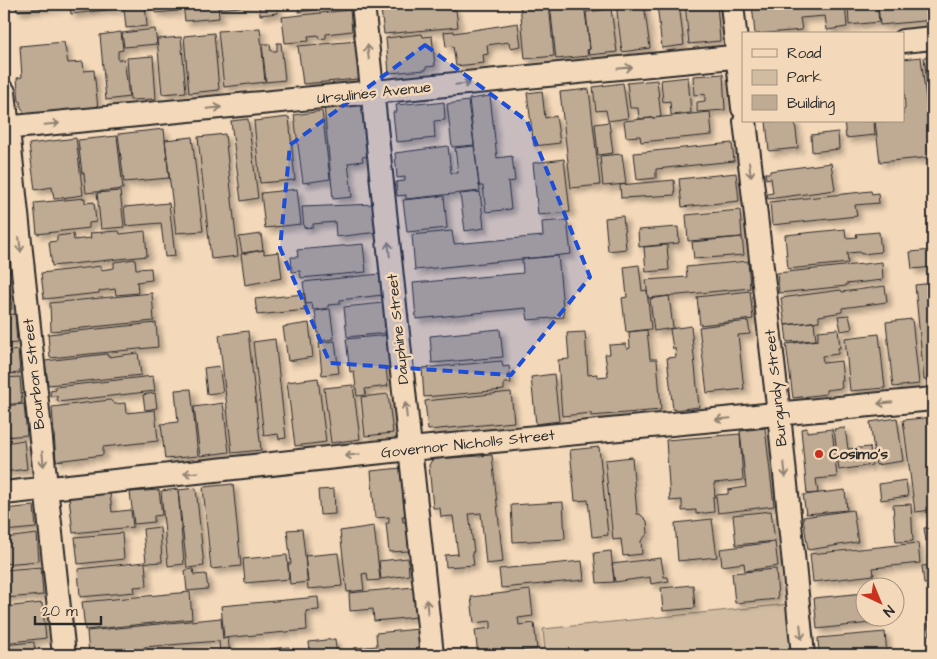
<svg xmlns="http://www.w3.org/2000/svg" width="937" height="659" viewBox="0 0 937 659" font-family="'Architects Daughter',sans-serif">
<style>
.green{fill:#d2bca1;stroke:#7e7466}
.building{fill:#bfaa94;stroke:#2b2b2b;filter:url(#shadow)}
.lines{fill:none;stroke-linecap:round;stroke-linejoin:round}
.minor-casing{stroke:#2b2b2b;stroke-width:26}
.minor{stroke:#f3d8b9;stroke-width:22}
.oneway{stroke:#8f8272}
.marked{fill:#1d4ed8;fill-opacity:0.2;stroke:#1d4ed8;stroke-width:4;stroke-dasharray:10 6;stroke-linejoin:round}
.poi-dot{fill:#c8321e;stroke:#f3d8b9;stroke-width:2}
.labels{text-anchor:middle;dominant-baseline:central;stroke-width:5;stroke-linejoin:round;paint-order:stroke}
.street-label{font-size:15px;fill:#2b2b2b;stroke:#f3d8b9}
.poi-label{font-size:15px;font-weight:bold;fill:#2b2b2b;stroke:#f3d8b9;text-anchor:start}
</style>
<defs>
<filter id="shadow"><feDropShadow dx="4.5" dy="4.5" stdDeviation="2.5" flood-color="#0004"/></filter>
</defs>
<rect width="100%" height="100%" fill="#f3d8b9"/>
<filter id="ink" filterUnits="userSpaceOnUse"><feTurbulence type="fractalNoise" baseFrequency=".02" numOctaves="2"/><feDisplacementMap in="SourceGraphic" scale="10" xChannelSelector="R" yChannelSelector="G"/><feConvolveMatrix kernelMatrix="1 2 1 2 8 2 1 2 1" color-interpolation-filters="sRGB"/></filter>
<g filter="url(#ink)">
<!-- green -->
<path class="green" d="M789,604L793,655H503L545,651L543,629Z"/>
<!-- building -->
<path class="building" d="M16,4H145L147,26L126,28L124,8L71,14L70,5L17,11Z
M154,4H178V11L155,13Z
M183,4H218L219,18L185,21Z
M219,4H277L278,13L260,15L259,5L220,9Z
M298,4H348V5L299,12Z
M378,4H417L378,8Z
M430,4H452L453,10H456L458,27L384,34L381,9Z
M520,4H549L554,56L525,59Z
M550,4H584L590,49L587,50L588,56L556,59Z
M616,4H644L650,48L622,52Z
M657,4H679L684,45L662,48Z
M685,4H717L720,41L689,44Z
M752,4H845L847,27L827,30L825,16L800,18L802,30L755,34Z
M848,4H877L879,22L849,25Z
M878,4H933V20L880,25Z
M611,9L617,52L589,55L588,50L590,49L586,12Z
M350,10L352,31L326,34V38L319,39L318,35L308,36L309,41L285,43L282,17Z
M518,23L521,46L510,48L509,42L487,45L488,54L483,55L484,63L456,66L453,46L446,47L444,32L454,31V33Z
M260,28L265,82L224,87L218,31Z
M155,29L157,44L124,47L122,33Z
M121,32L123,50L118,51V60L124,59L129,97L106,100L100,35Z
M214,33L219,90L189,93L184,36Z
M422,34L423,37L432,36L435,66L426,67V70L389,73L386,38Z
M181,37L186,92L162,94L157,39Z
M358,41L361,76L358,79L303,84L298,46Z
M64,42L68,63L83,62L84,71L94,70L98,109L31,116L25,114L21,107L20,101H19L17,78L22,77L20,46Z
M277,43H281L285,80L266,82L262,44H270L271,51H277Z
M153,56L156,99L130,100L127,58Z
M933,56V117L931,118L924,57Z
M921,57L927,108H930L933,157L880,162L875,121H903V110L905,109L903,59Z
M723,74L725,110L697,112V102L705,101V94L694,95L693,76Z
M688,77L691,113L671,115L670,101L663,102L661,80Z
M657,80L661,117L639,119L638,108H630L627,83Z
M623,83L628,118L608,121L606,110L596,111L593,87Z
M589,89L600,185L571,188L560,92Z
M542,91L545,118L556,116L560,143L534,146L527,93Z
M490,96L497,158L512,156L515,181L508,182L511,209L486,212L483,186H479L469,99Z
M468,101L474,145L452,147L447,104Z
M427,102L428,104L444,102L445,120L434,121L435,138L396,142L393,112H397L396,105Z
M363,104L371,156L362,157L363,161L348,163L352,197L333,199L324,106Z
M322,111L330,179L303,183L294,115Z
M710,112L712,135L641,142L640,136L626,137L624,121Z
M289,117L295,180L260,183L254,121Z
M248,119L258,198L241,201L231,121Z
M766,121H795L798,148L769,151Z
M844,121H874L875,135L846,138Z
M609,122L613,153L598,155L595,124Z
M164,129L169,178L124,182L118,134Z
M838,132L839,149L812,152L811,135Z
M225,134L238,256L211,259L198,137Z
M117,136L123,189L86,193L84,173H82L78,140Z
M192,137L203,231L176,233L165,140Z
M76,138L83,195L54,199L52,187L35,190L29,144Z
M732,143L734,161L656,169V178L637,180L634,153Z
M448,146L451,173H458L455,148L474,146L480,191L406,199V195L397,196L396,182L405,181V177L397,178L395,153Z
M622,154L626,184L603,186L600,156Z
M564,159L570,212L538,215L533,163Z
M831,163L835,190L768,199L767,194L773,193L771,178L766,179L765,173H770V171Z
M736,173L739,201L682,207L679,179Z
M674,180L675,195L621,198L620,185Z
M297,189L301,224L265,228L261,193Z
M120,191L124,227L101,229L97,193Z
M871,191L872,194L878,193L879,203L855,205L857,216L772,225L770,202Z
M480,192L484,228L465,231L460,194Z
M444,196L447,228L407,232L403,200Z
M85,198V203L94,202L96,222L89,223V228L37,234L34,203Z
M169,203L175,256L165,257L161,223L126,226L124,207Z
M375,204L378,232L336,237L335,222L313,224V227L304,228L302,207Z
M740,210L742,237L688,241L686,215Z
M623,216L626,249L608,251L605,218Z
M567,220L571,254L415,270L412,235L452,231L454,244L543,236L542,222Z
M678,227L679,243L639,247L638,230Z
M845,229L846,238L857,237L856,234L879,232L881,252L861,254L860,252L847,253L848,263L788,269L785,235Z
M119,231L120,234L145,231L147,256L52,266L49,242L57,241V236L73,234L74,240L91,238L90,233Z
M261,234L263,250L242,253L239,237Z
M742,237L744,255L694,259L692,242Z
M4,244H6L9,273L4,274Z
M363,244L366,272L301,278L300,271L292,272L291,257H298L297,250Z
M667,245L669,270L646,272L644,247Z
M264,250V254L279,252L282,278L245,285L241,254Z
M933,250V267L912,269L910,252Z
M558,256L564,317L528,320L526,308L416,319L413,283L523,273L522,259Z
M135,259L136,269L151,268L152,280L137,282L138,293L116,295L115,289L99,291V293L44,299L41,273L101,266V270L114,268V262Z
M748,261L750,288L648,298L646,280L687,277L686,267Z
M882,262L883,280L846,284V286L779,293L777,273Z
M639,265L642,291L647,290L651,329L626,332L622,298L627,297L624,267Z
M380,274L382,295L340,300V304L328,305V308L313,310L312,303L306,304L303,282Z
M4,280H9L12,309L4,310Z
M933,283V379L924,380L915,285Z
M885,286L887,302L842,308V312L819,316V321L785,325L781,298L841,290L842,292Z
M750,291L753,319L700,325L697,297Z
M152,293L154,321L51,331L50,303Z
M304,294L306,310L257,315L255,299Z
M669,296L673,328L654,331L650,299Z
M383,303L386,333L347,337L344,307Z
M330,309L334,339L319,341L315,311Z
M15,314L17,343L4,344V315Z
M849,315L852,329L841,331L838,316Z
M912,319L919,384L893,387L886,322Z
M748,321L750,334L738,335L744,389L707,393L699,327Z
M814,322L816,340L787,342L785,325Z
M156,323L158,347L50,358L48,334Z
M309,323L313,357L288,361L283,327Z
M691,326L699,407L673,410L667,358L676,357L675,348L673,349L670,329Z
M500,329L503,357L432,363L430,336Z
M838,329L840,348H838V354L822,356L823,363L841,361L843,381H841L842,388L826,390V394L793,398L786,344L818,340V331Z
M647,330L650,359H657L661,410L591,416V413L562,416L558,360L569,359L567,333L585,332L588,375L597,374V377L608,376L605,354H610L609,345L626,344L627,349L630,348L629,332Z
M248,331L261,450L232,453L219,335Z
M879,334L885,388L850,391L845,338Z
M389,335L392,367L386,368L388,386L365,389L366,395L357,396L354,371L350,372L346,339Z
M275,339L286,438L279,439L278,434L264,436L253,342Z
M335,341L339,373L322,375L319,343Z
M18,350L20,373L4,374V352Z
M138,353L141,375L48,385L45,361L107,354L108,357Z
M502,361L503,367L509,366L511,383H504V390L424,397L422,368Z
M219,366L223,392L207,394L204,368Z
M554,374L559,421L536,424L531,377Z
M153,376L155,391L58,402L57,396L51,397L50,391L56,390L55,387Z
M20,377L22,403L4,405V378Z
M318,378L326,442L295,446L287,382Z
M353,385L360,439L331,443L324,388Z
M191,389L198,456L165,459L161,424L178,422L175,390Z
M511,392L514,422L428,430L425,401Z
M155,393L157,408L145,410L143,395Z
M388,394L393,433L365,436L361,397Z
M110,400L115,404L125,403L126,413L155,410L158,441L103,447V455L56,461L52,407Z
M223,403L229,452L200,456L194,407Z
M24,404L27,435L4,437V406Z
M933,417V510L915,512L903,420Z
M897,418L903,461L876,465L870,422Z
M765,428L774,506L718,513L716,495L728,494V490L746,487L740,431Z
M807,428V432L832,429L837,477L816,479L818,493L807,494L801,429Z
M845,428L848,449L870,447L872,465L839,470L834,429Z
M740,434L743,480L714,483L715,497H713L714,512L696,514V510L682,511V500L670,501L666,440Z
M24,440L27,469L4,472V443Z
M599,447L608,535L592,537L588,500L575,501L570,450Z
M492,455L503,562L486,564L481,513L469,514L474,552H472L474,565L446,567L445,555L458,554L453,516L441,517L440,508H433L429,465L432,460L436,459Z
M632,457L637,514H640L647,521L648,533L641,541L642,554L623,556L621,539L613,540L605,460Z
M401,468L405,516H402L403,522H406L409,551L389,552L386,523H389V517L375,518L371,471Z
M906,480L908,496L881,500L879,484Z
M233,484L241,566L211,569L203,487Z
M196,488L204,566L187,568L178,490Z
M178,489L184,564L168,566L161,491Z
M334,489L335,514L320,515L318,490Z
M159,490L162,515L154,516V522L134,524L130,492Z
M845,490L847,510L806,514L803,495Z
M110,493L112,512L131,510L133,527L73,533L69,497Z
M563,502L565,539L513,542L511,505Z
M911,504L913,541L896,542L893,505Z
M34,506L36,528L4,531V509Z
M853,510L858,542L808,550L803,517Z
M771,511L775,541L736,545L733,515Z
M712,519L717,557L678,561L675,523Z
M374,526L380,580L368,581L367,573L362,574L364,590L347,592L340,531Z
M160,527L162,562L146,563L143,529Z
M933,527V540L926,541L924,528Z
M302,529L308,582L290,584L288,564H291L287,530Z
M122,533L124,559L78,564L75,537Z
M37,534L39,561L4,564V538Z
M775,542L778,566L745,571L744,563L722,566L720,549Z
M918,543L920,563L873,568L874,575L813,582L810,554Z
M611,551L614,582L597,583L594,553Z
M338,553L342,586L308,589L305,556Z
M287,555L289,579L245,583L243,559Z
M408,558L409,575L381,579L379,561Z
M661,558L664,577H668L669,581L651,584L650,577L615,582L612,564Z
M582,561L584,580L501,588L499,569Z
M145,562L147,586L134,587L135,592L80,597L78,569Z
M933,565V583L924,584L922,566Z
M41,567L43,595L4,598V570Z
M193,569L194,575L206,574L208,589L187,591L185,570Z
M776,569L778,599L735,603L732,573Z
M693,585L695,608L663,611L661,588Z
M414,587L417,617L374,621L373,609L350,611L349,593Z
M530,590L533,616L518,618L519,625L534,623L537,649L478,655L475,630L491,628V621L474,623L471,597Z
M190,592L192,619L85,630L82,602Z
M864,593V616H879V622L817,629L814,598Z
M318,597L319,610L306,611L307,630L224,638L221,606Z
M42,603L46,638L4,643V607Z
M933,612V655H932L927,613Z
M221,618L223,639L228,638L230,655H220L219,641L144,647L145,655H89L87,631Z
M419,629L421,655H355L354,648L377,646L376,633Z
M885,632L887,655H819L818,638Z
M335,639L337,655H310L309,642Z
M34,642L35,655H4V645Z
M289,647L290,655H271L270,649Z"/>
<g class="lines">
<defs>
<path id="minor" d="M363,4L432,655
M732,4L743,108
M903,41L933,38
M4,92L64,655
M745,121L779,414L803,655
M4,128L743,56
M4,493L410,449L933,399"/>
</defs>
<!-- minor casing -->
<use href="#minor" class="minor-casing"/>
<!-- minor -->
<use href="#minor" class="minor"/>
</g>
<!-- one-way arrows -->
<defs><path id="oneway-shaft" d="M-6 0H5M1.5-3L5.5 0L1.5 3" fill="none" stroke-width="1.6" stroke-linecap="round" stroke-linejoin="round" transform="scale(1.25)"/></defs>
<g class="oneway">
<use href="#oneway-shaft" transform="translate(368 52) rotate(-96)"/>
<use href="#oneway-shaft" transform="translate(625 68) rotate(-6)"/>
<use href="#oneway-shaft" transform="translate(463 84) rotate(-6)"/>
<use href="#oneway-shaft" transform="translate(214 108) rotate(-5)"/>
<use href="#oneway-shaft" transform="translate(52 124) rotate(-5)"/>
<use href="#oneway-shaft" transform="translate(750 170) rotate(83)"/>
<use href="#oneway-shaft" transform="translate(20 245) rotate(84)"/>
<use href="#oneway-shaft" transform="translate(389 249) rotate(-96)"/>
<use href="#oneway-shaft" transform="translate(885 403) rotate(174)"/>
<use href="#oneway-shaft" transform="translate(406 410) rotate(-96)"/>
<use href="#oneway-shaft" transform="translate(723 419) rotate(175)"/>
<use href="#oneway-shaft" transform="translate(352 455) rotate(174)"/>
<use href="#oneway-shaft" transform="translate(43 459) rotate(84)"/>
<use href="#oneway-shaft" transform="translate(785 470) rotate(84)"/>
<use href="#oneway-shaft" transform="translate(191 473) rotate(174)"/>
<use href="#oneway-shaft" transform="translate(427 607) rotate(-96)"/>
<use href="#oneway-shaft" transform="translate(801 632) rotate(84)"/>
</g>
</g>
<!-- marked area -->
<path class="marked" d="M425,45L527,121L590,277L511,375L330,363L280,248L290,145Z"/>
<!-- markers -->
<circle class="poi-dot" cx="819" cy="454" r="5"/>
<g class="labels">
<!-- street labels -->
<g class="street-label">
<text transform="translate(374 93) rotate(-6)">Ursulines Avenue</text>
<text transform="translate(398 329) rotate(-96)">Dauphine Street</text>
<text transform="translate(34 374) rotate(-96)">Bourbon Street</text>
<text transform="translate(776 388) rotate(-96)">Burgundy Street</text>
<text transform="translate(468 444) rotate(-6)">Governor Nicholls Street</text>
</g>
<!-- poi labels -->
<g class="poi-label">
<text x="829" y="454">Cosimo's</text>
</g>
</g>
<!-- margin -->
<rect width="937" height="659" fill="none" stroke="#f3d8b9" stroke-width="20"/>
<rect x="10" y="10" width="917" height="639" fill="none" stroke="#2b2b2b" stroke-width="2" filter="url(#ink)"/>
<!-- legend -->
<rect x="742" y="32" width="162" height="90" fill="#f3d8b9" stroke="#a39380"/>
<rect x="752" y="49" width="25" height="8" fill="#f3d8b9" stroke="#a39380"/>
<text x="787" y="58" font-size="15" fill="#2b2b2b">Road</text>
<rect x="752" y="70" width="25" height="15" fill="#d2bca1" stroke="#a39380"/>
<text x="787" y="82" font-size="15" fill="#2b2b2b">Park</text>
<rect x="752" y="95" width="25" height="15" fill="#bfaa94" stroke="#a39380"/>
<text x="787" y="108" font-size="15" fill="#2b2b2b">Building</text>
<!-- north arrow -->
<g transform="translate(880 602) rotate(136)"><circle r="24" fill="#f3d8b9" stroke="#a39380"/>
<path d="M0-4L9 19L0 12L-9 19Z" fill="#c8321e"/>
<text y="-8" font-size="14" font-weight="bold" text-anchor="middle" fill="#2b2b2b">N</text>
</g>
<!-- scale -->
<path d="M35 616v8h66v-8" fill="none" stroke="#2b2b2b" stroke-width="2.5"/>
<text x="42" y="616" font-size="15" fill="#2b2b2b" stroke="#f3d8b9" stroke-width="4" paint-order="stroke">20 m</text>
</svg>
